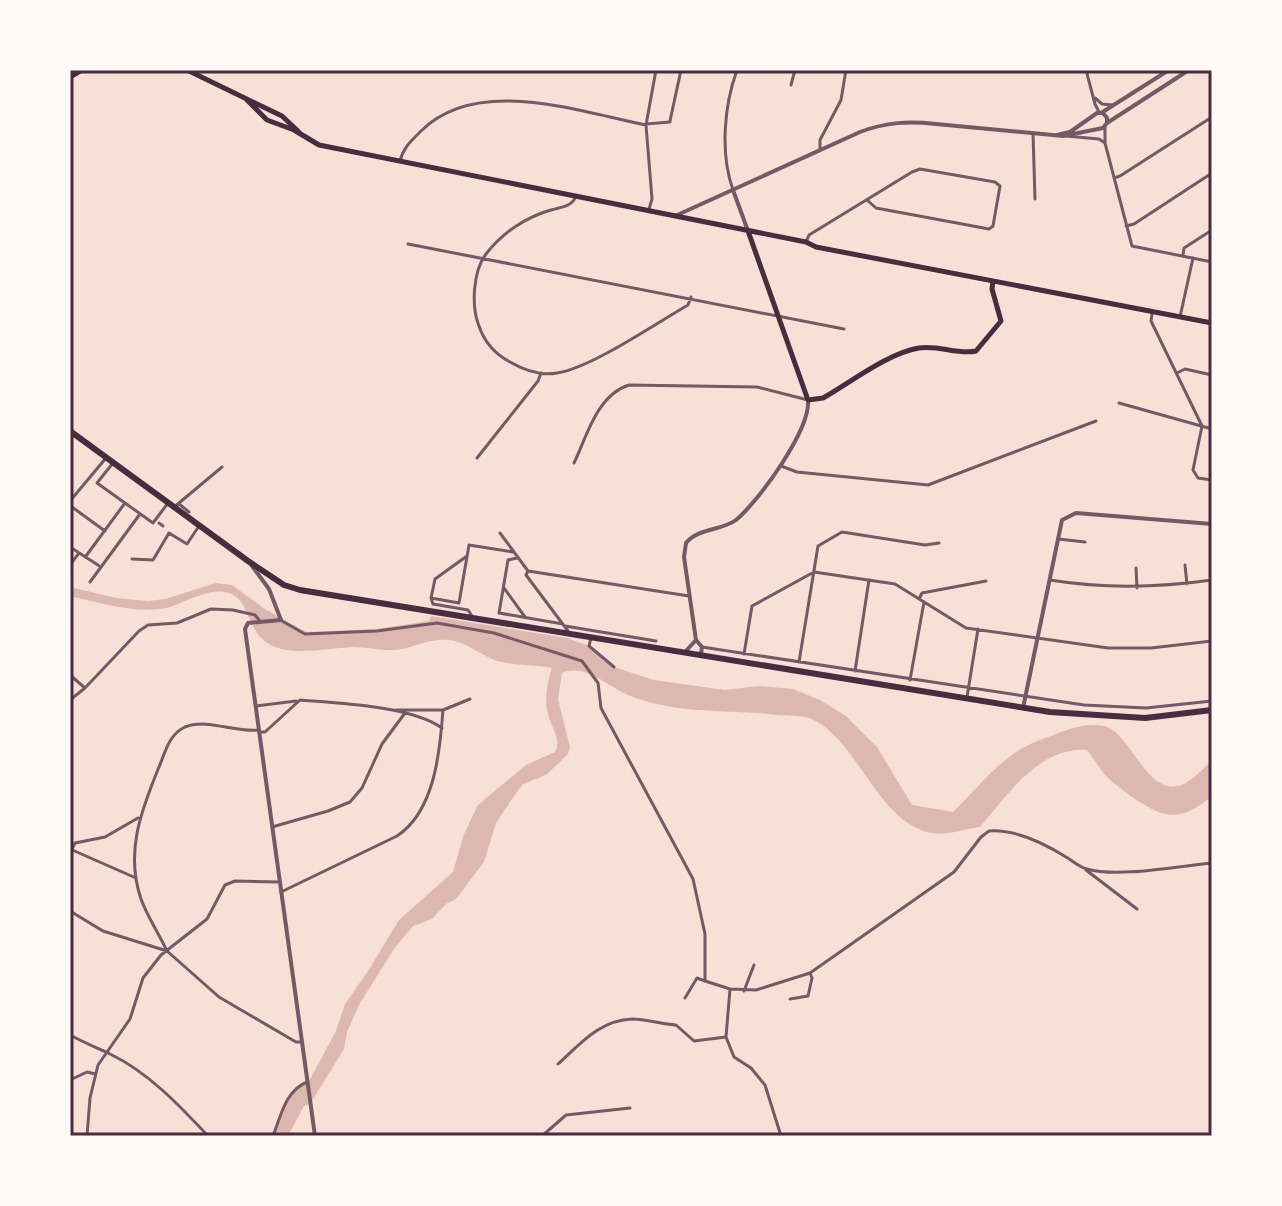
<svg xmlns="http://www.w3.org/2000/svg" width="1282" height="1206" viewBox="0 0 1282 1206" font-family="Karla,sans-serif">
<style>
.water{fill:#dcb8b0}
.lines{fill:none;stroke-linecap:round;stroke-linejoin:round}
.pedestrian{stroke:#755966;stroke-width:3}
.minor{stroke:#755966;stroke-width:3}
.tertiary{stroke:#755966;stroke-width:4}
.secondary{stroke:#4a2c40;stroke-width:5}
.primary{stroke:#4a2c40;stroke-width:6}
.neatline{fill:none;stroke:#4a2c40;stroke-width:3}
</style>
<rect width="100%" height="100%" fill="#f7e1d7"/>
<!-- water -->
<path class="water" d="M216,583L232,585L265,609L306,632L376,629L429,621L431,616L567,638L589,646L614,667L654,680L725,690L758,686L793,689L820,700L846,716L877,747L912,805L953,812C973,793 992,768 1016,752C1029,743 1046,738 1061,732C1075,727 1089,723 1104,726C1131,733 1145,792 1177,786C1189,785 1203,768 1212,761V796C1201,805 1188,815 1172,815C1153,815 1120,789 1106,776C1099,769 1094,758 1087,750C1039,747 1008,794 980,827C965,829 946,836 931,833C876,822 858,737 809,718C800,715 788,716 778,715C727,709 677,715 628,695C607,686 585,663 562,673L558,699L570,747L568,754L546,775L523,784L514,796L496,823L484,862L456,899L446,904L432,919L413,926L394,949L360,1003L347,1032L344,1049L310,1104L304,1106L288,1136H273L285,1105L295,1089L308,1083L336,1031L345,1004L368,971L399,920L453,872L464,834L478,805L526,765L555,752C562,739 551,728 548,714C544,699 547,683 552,668C534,664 516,666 498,661C481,656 466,641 448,640C427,638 413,649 395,650C381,651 367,647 353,647C333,648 305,653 286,650C241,643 256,596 224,592C205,589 184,604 166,608C134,614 101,603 70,596V587L116,598L148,601L165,599Z"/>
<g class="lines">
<!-- pedestrian -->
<path class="pedestrian" d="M670,121L681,70
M1180,317L1193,258
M159,523L163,526"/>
<!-- minor -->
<path class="minor" d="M1086,70L1095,104L1099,112
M791,85L795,70
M1095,98L1102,104L1113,105
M646,124L670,122
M1105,128V143L1132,246L1212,262
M1033,133L1035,199
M1066,136L1099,139L1105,143
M820,150V140L841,100L846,70
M400,161C403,148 411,141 421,131C477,75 579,112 646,125
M1114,178L1120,176L1212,117
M733,190C720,153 724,106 737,70
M576,196C572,207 561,207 551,210C526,217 502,233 486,254C473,271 471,306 479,326C484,341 495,354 510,362C524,370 541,376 557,373C591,368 655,324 688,305L691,297
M649,209L652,199L646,125L656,70
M1126,226L1134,224L1212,173
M806,242L809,235L912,172L920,169L995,182L1000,186L993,226L989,229L876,208L867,200
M408,244L844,329
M1183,255L1184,248L1212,230
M1152,314L1151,321L1202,426L1193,470L1198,478L1212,480
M1177,373L1185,369L1212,375
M1119,403L1212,429
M477,458L538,381L541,373
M113,463L97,483L153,523L168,503
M574,463C587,436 597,395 629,385L757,387L808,400
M781,466L797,472L928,485L1096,421
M70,501L106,458
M179,504L189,512
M72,507L105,531
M173,508L222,467
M500,533L528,571L526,575L568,631
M1058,539L1085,542
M70,547L101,567
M86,556L125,503
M467,556L435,579L431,598L433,604L468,610L472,616
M517,558L508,560L499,613L563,624
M132,559L153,560L169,533L187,544L199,526
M70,565L79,553
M1185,565L1187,584
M1136,568L1137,588
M528,571L689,596
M1050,580C1105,589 1156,588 1212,580
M90,582L140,514
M504,588L525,617
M431,598L459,603L469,545L513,552
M919,599L922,593L986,581
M282,621L305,634L377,631L437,623L494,633L582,661L598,683L601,708L693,879L705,934V981L730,989L756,990L810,973L954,872L981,837L989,831C1014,829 1045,844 1066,857C1073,861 1079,867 1087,869C1118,878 1178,866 1212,863
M565,626L656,641
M591,638L589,646L614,667
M702,647L1084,705L1146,708L1212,701
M744,654L752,606L814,572L895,584L966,628L1108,648H1151L1212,641
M799,662L818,546L842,532L925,545L939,543
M855,671L869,580
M70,675L85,688
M910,680L924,602
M967,697L978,629
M70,700L85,688L139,631L148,625L177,623L211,609L233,610L255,615L259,620
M256,706L296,701
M396,710H443L470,699
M259,732H265L300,700C338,703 412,706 442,728
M272,827L328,811L350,802L362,788L382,744L405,713
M70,849L136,878
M72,849L75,843L105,837L138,818
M1086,870L1137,909
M281,892L397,836C435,811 440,751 443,710
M70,911L103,931L167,951L219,997L296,1042H302
M166,949C158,932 147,916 141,899C125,852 141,811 159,767C165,753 169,734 185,727C208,718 235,733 259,730
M730,989L726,1037L734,1057L751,1068L765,1085L781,1136
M744,991L754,965
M685,998L697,978L705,981
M790,999L808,996L812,978L810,973
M70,1035C83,1042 97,1048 110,1054C148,1072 180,1106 208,1136
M558,1064C580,1044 600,1020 632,1019C646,1019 661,1024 676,1025L694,1041L726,1037
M70,1080L87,1072L95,1074
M87,1136L90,1098L98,1065L130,1019L143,978L161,955L207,919L225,885L235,881L279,882
M273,1136C281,1116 285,1091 307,1082
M542,1136L566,1115L630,1108"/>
<!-- tertiary -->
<path class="tertiary" d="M1101,113L1169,70
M1107,123L1189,70
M733,190L748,231
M675,216L860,132C886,122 909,121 936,124C978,128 1020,132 1063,136L1103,128L1107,123V118L1103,113H1097L1070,132L1057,135
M252,566L269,589L281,620L248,623L245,629L315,1136
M684,653L696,640
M701,654L702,647L696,640L684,557L686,543C698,528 721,531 736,520C759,501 811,429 808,400
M1023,708L1062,520L1076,513L1212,524"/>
<!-- secondary -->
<path class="secondary" d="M187,70L282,116L299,132
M70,77L82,70
M247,100L267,120L294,130L319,145L806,242L816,247L1212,323
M748,231L808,400L823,398C851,382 888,353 919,348C939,345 958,355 976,351L1001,321L992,289L993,281"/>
<!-- primary -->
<path class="primary" d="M70,431L248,561L284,585L300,590L1050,712L1145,718L1212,710"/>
</g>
<!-- border -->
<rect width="1282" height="1206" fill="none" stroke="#fffaf5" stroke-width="144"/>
<rect x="72" y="72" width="1138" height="1062" class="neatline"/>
</svg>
